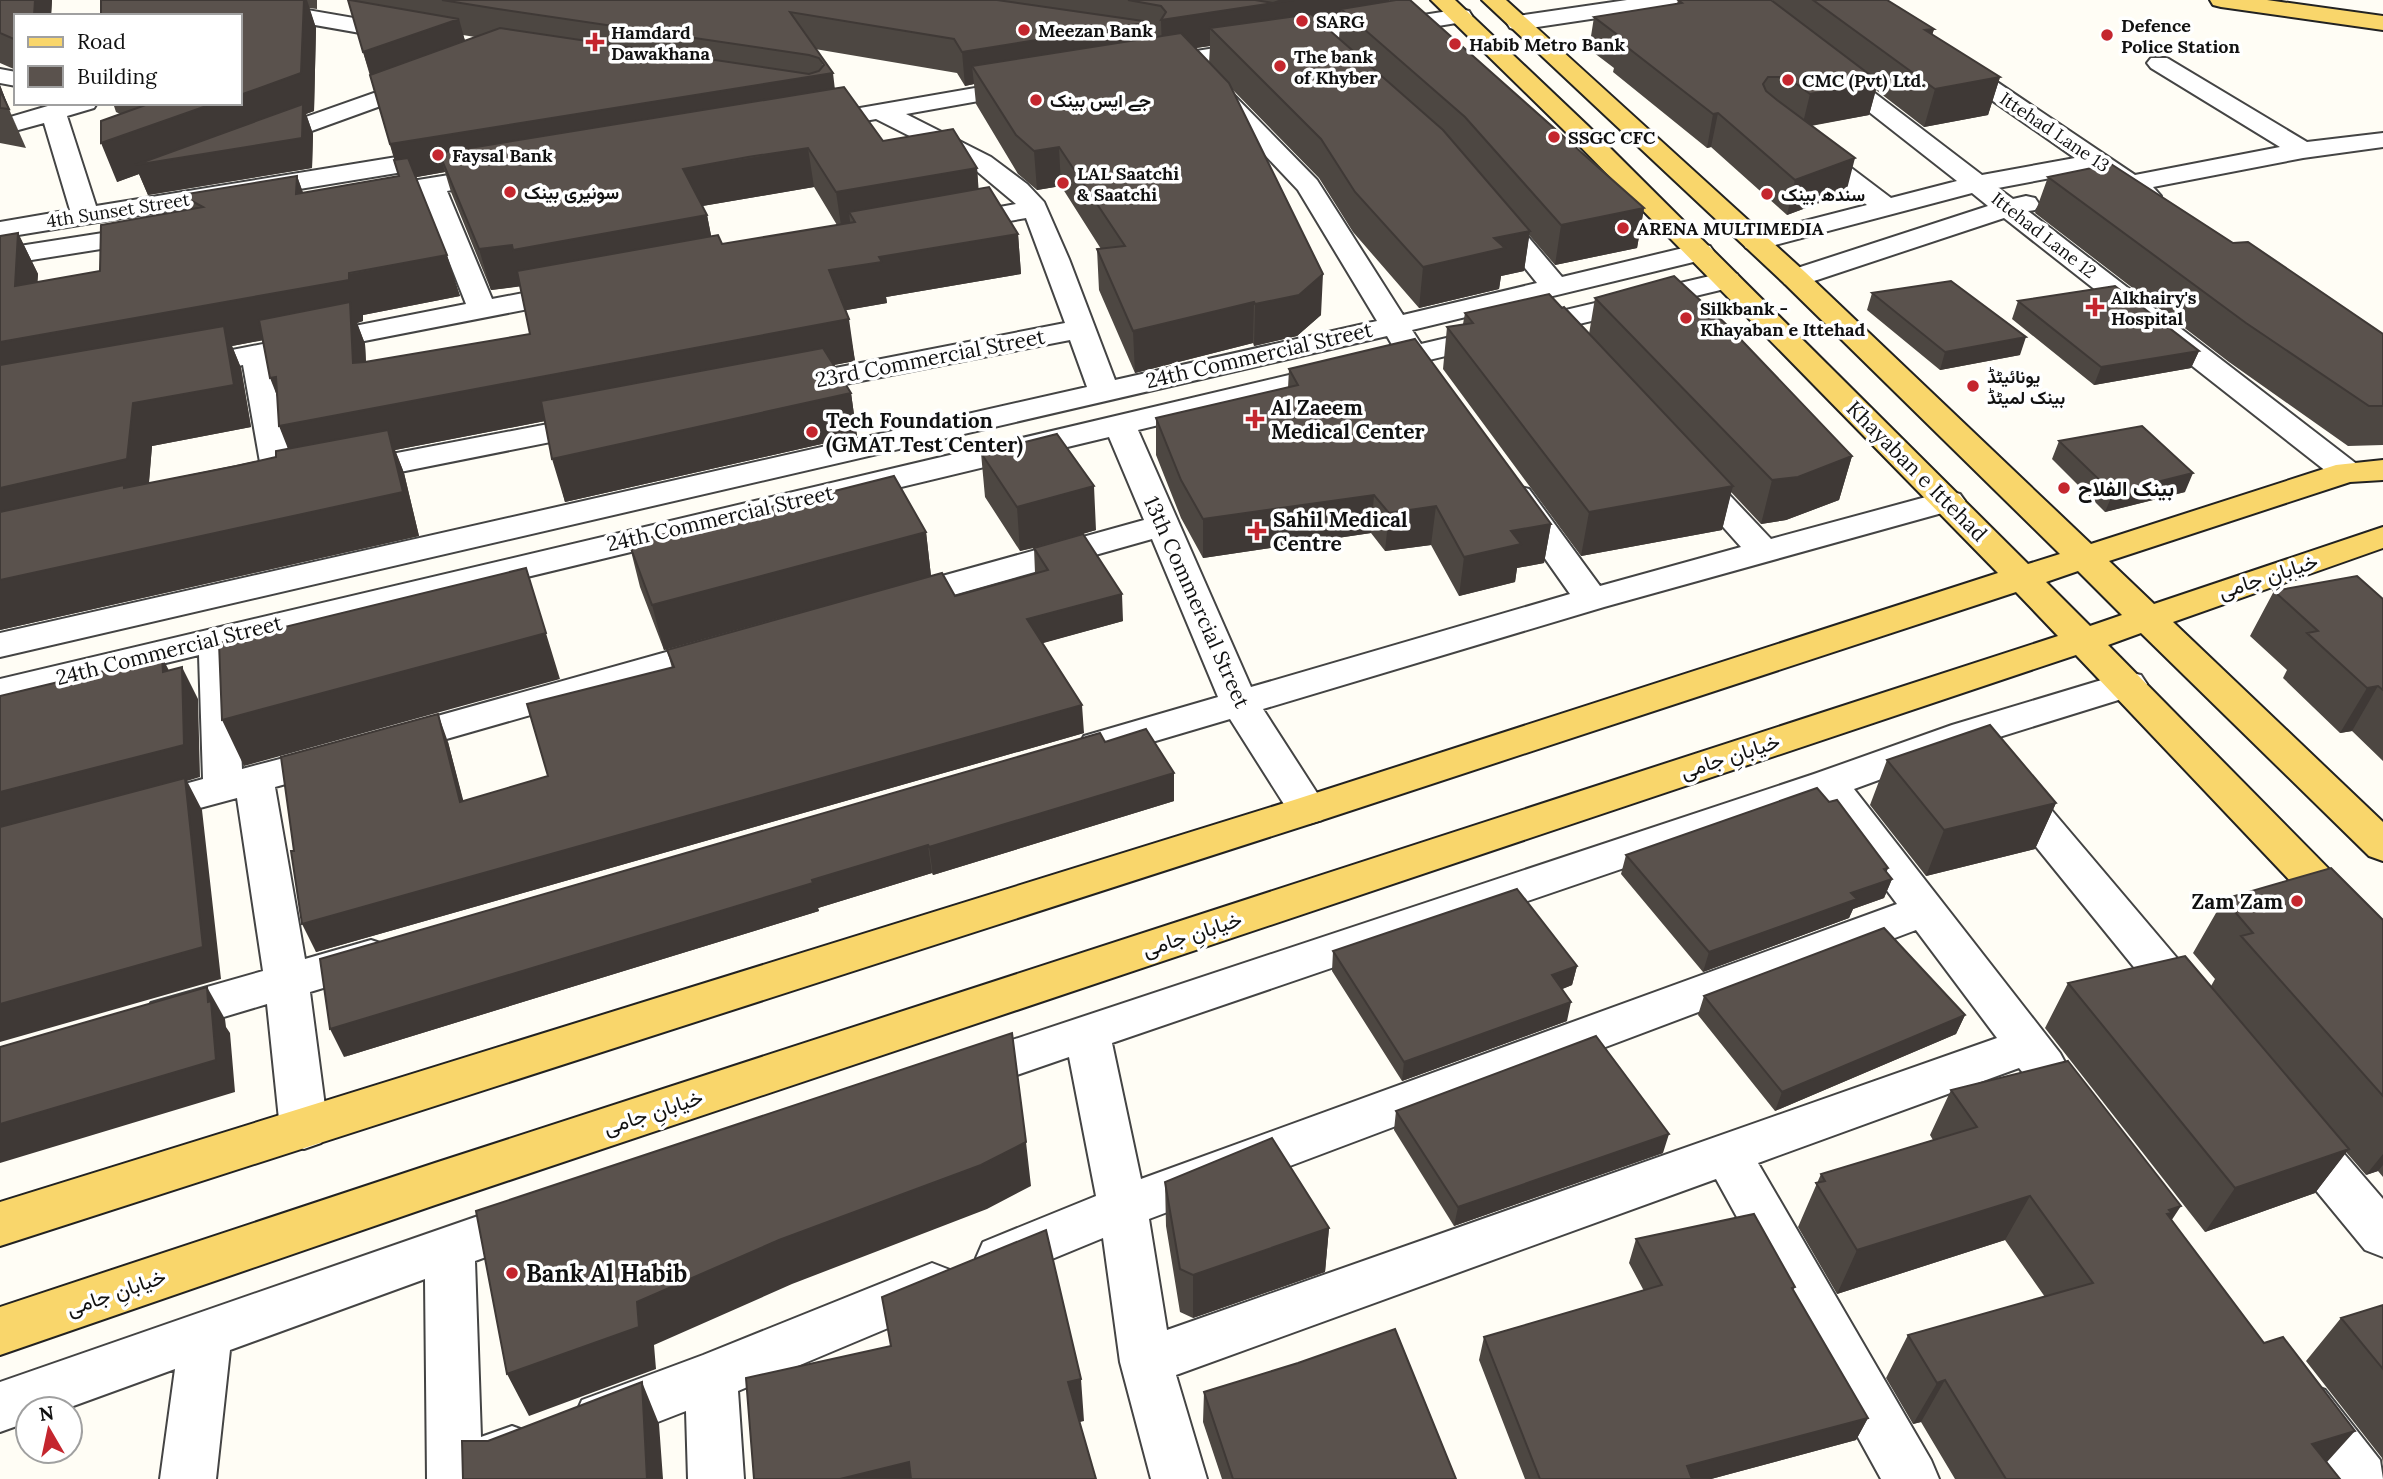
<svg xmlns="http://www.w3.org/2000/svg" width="2383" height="1479" viewBox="0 0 2383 1479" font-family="Lora,Vazirmatn,serif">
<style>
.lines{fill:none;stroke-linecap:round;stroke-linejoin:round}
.minor-casing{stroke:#444;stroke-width:4}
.major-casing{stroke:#222;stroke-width:4}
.minor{fill:#fff;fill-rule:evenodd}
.major{fill:#f9d66b;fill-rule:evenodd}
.wall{fill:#4d4742;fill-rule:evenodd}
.shaded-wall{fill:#3f3936}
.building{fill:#5a524d;stroke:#3f3936;stroke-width:2}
.poi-dot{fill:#c4262e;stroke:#fff;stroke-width:2.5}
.labels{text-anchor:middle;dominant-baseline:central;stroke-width:7;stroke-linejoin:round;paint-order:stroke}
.far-poi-label{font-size:18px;font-weight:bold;fill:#111;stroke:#fff;text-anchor:start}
.far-street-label{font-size:18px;fill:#111;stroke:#fff}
.street-label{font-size:21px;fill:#111;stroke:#fff}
.poi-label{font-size:21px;font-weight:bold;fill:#111;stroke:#fff;text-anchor:start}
.near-poi-label{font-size:24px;font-weight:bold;fill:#111;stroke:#fff;text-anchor:start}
</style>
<rect width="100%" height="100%" fill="#fffdf5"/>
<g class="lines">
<defs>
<path id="minor" d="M201,0H249L406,27L414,29L417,34L414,39L406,41L212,7L204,5Z
M1627,0H1682L1679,5L1671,7L1518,30L1510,28L1507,23L1510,18L1518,16Z
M1461,9L1469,11L1472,16L1469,21L1152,72L1144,70L1140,65L1144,60L1152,58Z
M1952,55L1960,57L2135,175L2280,147L2151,68L2147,63L2151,58H2167L2307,142L2383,133V147L2303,158L2153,187L2161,196L2157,202C2144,205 2137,200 2126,193L2116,195L2107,193L2103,187L2109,181L2093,170L1998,188L2013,199L2026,196L2035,198L2039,204L2035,210L2028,211L2358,465L2363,472L2358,479L2347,482L2336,479L2004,218L1805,284L1795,286L1785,284L1781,278L1785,272L1988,206L1972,193L1756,250L1746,248L1742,242L1746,236L1867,205L1799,152L1795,147L1799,142L1808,139L1817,142L1891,198L1957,181L1822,75L1818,70L1822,65H1838L1982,175L2075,158L1944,67L1940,62L1944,57Z
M0,69L16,72V86L0,83Z
M425,75L433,77L437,82L433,87L270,146L261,148L252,146L249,141L252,136Z
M1027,79L1035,81L1039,86L1035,91L906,114L991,157L1027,184L1044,202L1069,259L1115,380L1377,321L1298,190L1201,87L1205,82H1221L1317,180L1403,315L1537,283L1480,212L1484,206L1493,204L1502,206L1562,277L1700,244L1710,246L1714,252L1710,258L1412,330L1421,344L1727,272L1737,274L1741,280L1737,286L1138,430L1251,687L1570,594L1501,496L1505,489L1517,486L1529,489L1600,586L1741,547L1675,473L1680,466L1691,463L1702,466L1771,539L1948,491L1960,494L1965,501L1960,508L1604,607L1263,709L1328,810L1322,820L1308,824L1294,820L1230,719L1098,758L1084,754L1079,745L1084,736L1218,697L1152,539L900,610L888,607L882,599L888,591L1144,520L1109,437L236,647L242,769L333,745L347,749L352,758L347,767L275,787L305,959L371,940L386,945L393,957L386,969L310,992L328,1129L321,1143L304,1149L287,1143L280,1129L267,1004L167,1034L151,1029L145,1016L151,1003L263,971L237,798L144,823L130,819L124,809L130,799L203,779L199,655L0,703V679L1395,350L1387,336L0,657V633L1087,387L1070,340L789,395L778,392L774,386L778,380L789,377L1065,323L1026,218L954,231L945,229L941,223L945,217L1016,204L973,168L876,119L814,130L805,128L802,123L805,118L814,116Z
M58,103H97L94,108L67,116L96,206L409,155L418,158L422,163L418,168L409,171L0,238V222L70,210L44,123L0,135V120Z
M499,167L508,170L512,175L508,180L447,191L492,299L575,283L585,286L589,292L585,298L272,359L296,485L292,492L280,495L268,492L264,485L243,365L187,376L176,373L172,367L176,361L466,304L423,195L368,204L359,202L355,196L359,190L368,188Z
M154,225L164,227L168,233L164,239L0,265V249Z
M600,414L611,416L616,423L611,430L350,482L339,479L334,472L339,465L350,462Z
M720,637L733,641L738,649L733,657L394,754L380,750L375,741L380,732Z
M2128,672L2141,675L2147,684L2141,693L1980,743L1854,789L2060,1053L2067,1066L2060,1079C2042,1085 2031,1084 2019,1068L1758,1163L1931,1460L1939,1479H1881L1716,1179L1176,1375L1207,1479H1151L1120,1362L1103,1238L1001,1280L983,1274L976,1258L983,1242L1096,1196L1069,1057L965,1093L949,1087L942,1074L949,1061L1814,774L1952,725ZM1820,801L1897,904L1141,1179L1112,1043ZM1916,930L1997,1038L1167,1330L1149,1219Z
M2012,776L2026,780L2204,990L2210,1002L2204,1014L2188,1019L2172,1014L1998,800L1992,790L1998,780Z
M2298,1114L2315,1120L2383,1199V1257L2365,1250L2281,1148L2274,1134L2281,1120Z
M530,1198L547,1205L555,1220L547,1235L475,1261L481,1437L512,1426L531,1433L539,1452L531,1471L511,1479H427L425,1279L230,1350L216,1479H160L175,1369L65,1409H28V1422L0,1432V1382Z
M932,1263L950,1270L957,1286L950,1302L738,1391L744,1479H688L686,1411L601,1444L582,1436L574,1418L582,1400L703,1355Z
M2306,1383L2325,1390L2380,1460L2383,1479H2326L2287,1426L2279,1408L2287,1390Z"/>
<path id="major" d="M1431,0H1455L1588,126L2028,564L2060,554L1785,284L1482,0H1506L1805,272L2091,544L2336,465L2383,460V480L2350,482L2109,561L2154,604L2383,527V548L2173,622L2383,822V861L2369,856L2141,633L2108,645L2383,924V968L2368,963L2076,655L435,1205L0,1355V1307L435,1163L2058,636L2016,592L1322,820L0,1246V1202L1294,800L1998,573L1570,136ZM2078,571L2122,615L2090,626L2046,582Z
M2210,0H2267L2383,16V30L2221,7L2213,5Z"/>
</defs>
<!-- minor casing -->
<use href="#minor" class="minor-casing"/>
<!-- major casing -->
<use href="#major" class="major-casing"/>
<!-- minor -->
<use href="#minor" class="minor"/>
<!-- major -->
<use href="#major" class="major"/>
</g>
<!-- wall -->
<path class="wall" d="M0,0H52L51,16H16V70L0,63Z
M101,0H317V9L309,8L316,28L314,111L306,114L313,134L312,168L148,195L139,174L117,182L120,114L116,112L113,103H240Z
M348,0H1389V1L1644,208L1637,248L1555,265L1529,235L1524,271L1501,276L1499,289L1419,308L1353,232L1319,178L1231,88L1321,315L1297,336L1254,346L1253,343L1135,373L1099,290L1097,249H1101L1061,186L1037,190L1018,174L976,104L974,84L965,86L957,73L815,49L835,89L883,141L977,168L978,189L1018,234L1021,274L886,297L887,303L846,310L855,361L833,365L851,393L857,436L565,502L545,421L395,450L404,473L419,536L0,630V236L18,233L38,274L37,282L100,271L187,210L181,195L297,176L303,193L399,176ZM1340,25L1339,39L1327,27ZM463,35L475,37L465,41ZM1210,46L1209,63L1195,48ZM445,172L451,192L491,290L520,286L530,334L366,362L365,344L357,323L363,321V315L460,296L416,177ZM814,187L837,225L722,244L711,236L707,215L702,206ZM262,340L277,397L288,449L276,457L149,483L152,446L251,427L241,368L232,346Z
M1678,0L1773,1V0H1887L1934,29L1932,35L2000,77L1988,115L1924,127L1876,90L1869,115L1811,126L1846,193L1787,215L1711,147L1707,148L1613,72L1614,68L1589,49L1594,17L1677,4Z
M0,85L11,114L26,148L0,143Z
M2048,177L2383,334V445L2348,446L2229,362L2035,213Z
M1872,293L2020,355L1940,370L1867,310Z
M1595,298L1852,456L1839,500L1786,520L1761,524L1731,492L1722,530L1581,556L1443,369L1447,327L1463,324L1465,313L1562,308L1589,334Z
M2018,301L2199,351L2191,368L2094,385L2012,319Z
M1289,369L1551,524L1544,563L1517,568L1515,582L1459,596L1431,545L1385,551L1371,533L1203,558L1181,518L1156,455V418L1288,388Z
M2059,441L2185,492L2105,512L2052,459Z
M981,453L1096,530L1083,534L1123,621L1042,643L1084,733L316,952L294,851L448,742L463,801L548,776L672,668L667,650L955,596L1035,573L1034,548L1020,551L985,497Z
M926,532L931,576L664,650L640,587L629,543Z
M2274,591L2383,599V761L2352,731L2340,733L2283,678L2287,670L2250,636Z
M1105,742L1174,801L933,875L932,873L818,908L819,911L344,1057Z
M1887,760L2056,803L2035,849L1926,876L1870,805Z
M1829,802L1888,868L1886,872L1892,879L1884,898L1853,909L1849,918L1703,972L1621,874L1626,855Z
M2224,899L2383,920V1177L2378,1171L2366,1175L2346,1152L2315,1193L2205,1232L2045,1028L2068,983L2211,986L2215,979L2193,953Z
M1333,951L1577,966L1572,985L1562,989L1567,1021L1402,1081L1332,971Z
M1704,996L1965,1015L1956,1034L1775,1111L1698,1015Z
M1951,1090L2172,1221L2327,1462L2340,1479H1955L1921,1422L1913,1424L1886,1378L1908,1335L2045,1297L2005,1240L1837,1294L1798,1227L1821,1174L1933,1140L1930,1135Z
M1396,1111L1663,1153L1454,1226L1394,1130Z
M1165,1182L1329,1228L1325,1272L1193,1318L1180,1312L1166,1226Z
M1636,1239L1795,1287L1793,1290L1868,1418L1856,1440L1711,1479H1525L1479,1360L1484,1337L1644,1291L1629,1263Z
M2383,1305V1464L2382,1458L2306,1361L2341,1318Z
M1204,1392L1456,1479H1222L1203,1422Z"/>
<!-- shaded-wall -->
<path class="shaded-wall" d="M35,0H52L51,16H34Z
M304,0H307L316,28L314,111L306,114L313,134L312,168L148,195L139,174L117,182L101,143L215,103H240V95Z
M1294,0H1389L1388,18L1341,9L1340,25L1225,43L1210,28V46L1162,53L1161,20Z
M459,19L469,55L375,89L363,52Z
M1150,22V55L972,66L974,84L965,86L962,52Z
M1934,29L1923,65L1925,30Z
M833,73L837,107L439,153L445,172L401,180L390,144Z
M2000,77L1988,115L1924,127L1935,89Z
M1878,81L1869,115L1802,127L1810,94Z
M0,85L11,114L26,148L9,109L0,108Z
M1718,113L1711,147L1707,148L1713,114Z
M1059,147L1061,186L1037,190L1034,151Z
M808,148L814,187L691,208L683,169Z
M1855,158L1846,193L1787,215L1795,180Z
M977,168L980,207L849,212L851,230L842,232L836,192Z
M297,176L311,215L296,194Z
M1644,208L1637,248L1555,265L1561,225Z
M707,215L715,255L523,286L491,290L479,249Z
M1530,231L1524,271L1501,276L1499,289L1419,308L1423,267L1494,238Z
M18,233L38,274L35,328L15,286Z
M1018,234L1021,274L886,297L887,303L836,312L829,270L879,257Z
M447,255L460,296L363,315V321L357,323L365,344L368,406L353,363L351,324L232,346L241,368L251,427L152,446L147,503L0,537V342Z
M1323,274L1321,315L1297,336L1254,346L1255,304Z
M1254,302L1253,343L1135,373L1133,331Z
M849,319L855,361L395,450L404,473L419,536L0,630V580L296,469L279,426Z
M2026,337L2020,355L1940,370L1945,352Z
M2199,351L2191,368L2094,385L2101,367Z
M276,377L287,421L270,378Z
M851,393L857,436L565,502L552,459Z
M1852,456L1839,500L1786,520L1761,524L1772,480Z
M2193,473L2185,492L2105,512L2113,493Z
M1094,486L1096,530L1020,551L1017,507Z
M1733,486L1722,530L1581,556L1589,512Z
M1374,495L1371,533L1203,558V519Z
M1436,506L1431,545L1385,551L1389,513Z
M1551,524L1544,563L1517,568L1515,582L1459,596L1464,557L1511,531Z
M926,532L931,576L664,650L652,605Z
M526,568L560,679L244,766L222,720Z
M1122,594L1123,621L1029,647L1027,619Z
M162,657L178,688L163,672Z
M182,667L198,699L200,777L187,781L202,810L221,979L0,1042V792Z
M2378,686L2352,731L2340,733L2367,688Z
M1082,705L1084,733L316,952L302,924Z
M438,714L448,742L471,830L460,802Z
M1174,773V801L933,875L929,847Z
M2056,803L2035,849L1926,876L1944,830Z
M928,845L932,873L818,908L819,911L344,1057L330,1029Z
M1888,868L1883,882L1892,879L1884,898L1853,909L1849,918L1703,972L1709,952L1851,893L1884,869Z
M1577,966L1572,985L1548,995L1552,975Z
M207,987L225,1019L226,1027L230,1033L235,1092L0,1163V1124L208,1002Z
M1571,1002L1567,1021L1402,1081L1404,1062Z
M1965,1015L1956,1034L1775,1111L1782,1092Z
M1669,1134L1663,1153L1454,1226L1458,1207Z
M1026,1142L1031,1186L987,1209L792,1284L654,1345L656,1369L529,1416L507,1374L637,1302L779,1240Z
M2349,1149L2315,1193L2205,1232L2235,1188Z
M2383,1154V1165L2378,1171L2366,1175Z
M2030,1196L2005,1240L1837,1294L1857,1250Z
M2181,1206L2152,1250L2169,1210Z
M1329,1228L1325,1272L1193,1318V1275Z
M1081,1379L1084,1421L1072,1424L1068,1382Z
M1945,1380L1921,1422L1913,1424L1937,1383Z
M642,1382L659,1424L663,1479H647Z
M1868,1418L1856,1440L1711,1479H1682L1687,1466Z
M2355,1431L2318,1472L2312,1444Z
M909,1462L913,1479H840Z"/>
<!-- building -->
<path class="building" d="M0,0H35L34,16H16V40L0,33Z
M101,0H304L301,73L240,95V16H101Z
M348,0H350L459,19L363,52Z
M442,0H997L1150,22L962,52L954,39L790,12L833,73L390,144L370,75L500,28L809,74L819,71L824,65L819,58L809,55L498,9Z
M1128,0H1255L1273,3L1282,0H1294L1161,20L1166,12L1161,6Z
M1396,0H1410L1644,208L1561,225L1465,117L1341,9Z
M1678,0H1771L1878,81L1810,94L1787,77H1768L1763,84L1766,91L1777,100L1855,158L1795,180L1718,113L1713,114L1618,40L1623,39L1594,17L1682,3Z
M1813,0H1887L1934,29L1925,30L2000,77L1935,89Z
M1311,14L1443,130L1530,231L1494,238L1505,248L1423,267L1355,192L1321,139L1210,28Z
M1181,33L1229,83L1323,274L1299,295L1255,304L1254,302L1133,331L1097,249L1125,246L1059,147L1034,151L1016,135L972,66Z
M844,87L883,141L953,129L977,168L836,192L808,148L748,157L683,169L707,215L513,250L512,245L479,249L439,153Z
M2,94L9,109L0,108V95Z
M151,103H215L101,143V121Z
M303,104L302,138L135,165Z
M408,158L447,255L349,273V280L0,342V236L18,233L15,286L100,271L101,225L203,207L181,195L297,176L296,194L399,176L394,160Z
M2111,164L2233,243L2248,242L2383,334V406H2369L2246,323L2048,177Z
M989,187L1018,234L879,257L882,262L829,270L849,319L279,426L276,377L270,378L259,320L350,302L353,363L365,362L530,334L517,271L718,235L722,244L855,222L849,212Z
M1674,276L1728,326L1852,456L1798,477L1772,480L1595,298Z
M1951,281L2026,337L1945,352L1872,293Z
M2115,286L2199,351L2101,367L2018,301Z
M1549,294L1562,308L1564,307L1733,486L1589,512L1447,327L1473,323L1465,313Z
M224,326L234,385L133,403L127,459L0,488V365Z
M1415,339L1551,524L1511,531L1521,544L1464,557L1436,506L1389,513L1374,495L1203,519L1181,480L1156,418L1298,385L1289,369Z
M823,348L851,393L552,459L541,401Z
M2142,426L2193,473L2113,493L2059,441Z
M388,430L403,492L0,580V512L124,485V488L236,466L276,457V451Z
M1057,434L1094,486L1017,507L981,453Z
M894,476L926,532L652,605L629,543Z
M1083,534L1122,594L1027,619L1082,705L302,924L291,851H294L281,757L438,714L460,802L548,776L527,704L674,667L667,650L942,573L955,596L1048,570L1034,548Z
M526,568L546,633L222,720L219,643Z
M2357,576L2383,599V690L2378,686L2367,688L2307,633L2318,631L2274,591Z
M162,657L163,672L182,667L184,745L0,792V696Z
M1990,725L2056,803L1944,830L1887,760Z
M1146,729L1174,773L929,847L928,845L812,880L813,883L330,1029L320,959L1100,733L1105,742Z
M185,778L203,947L0,1004V827Z
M1817,788L1829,802L1837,800L1888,868L1884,869L1892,879L1851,893L1857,899L1709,952L1626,855Z
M2331,868L2383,920V1096L2241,936L2253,933L2224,899Z
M1517,889L1577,966L1552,975L1571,1002L1404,1062L1333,951Z
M1884,928L1965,1015L1782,1092L1704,996Z
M2185,956L2349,1149L2235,1188L2068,983Z
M207,987L208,1002L211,1001L216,1060L0,1124V1047Z
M1012,1033L1026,1142L981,1165L779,1240L637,1302L639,1327L507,1374L476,1211Z
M1596,1036L1669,1134L1458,1207L1396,1111Z
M2068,1061L2181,1206L2169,1210L2172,1213L2167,1214L2264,1343L2283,1337L2355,1431L2312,1444L2340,1479H2006L1945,1380L1937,1383L1908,1335L2093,1283L2030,1196L1857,1250L1816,1183L1825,1181L1821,1174L1977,1127L1951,1090Z
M1272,1138L1329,1228L1193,1275L1180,1269L1165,1182Z
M1754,1214L1795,1287L1792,1288L1868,1418L1687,1466L1692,1479H1540L1484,1337L1662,1285L1636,1239Z
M1046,1230L1081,1379L1068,1382L1096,1479H911L909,1462L840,1479H754L746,1378L891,1346L882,1297Z
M2383,1305V1369L2341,1318Z
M1395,1329L1456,1479H1233L1204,1392L1298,1363Z
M642,1382L647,1479H463L462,1441H488Z"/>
<!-- markers -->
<g class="poi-dot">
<circle cx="1302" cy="21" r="7"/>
<circle cx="1024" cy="30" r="7"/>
<circle cx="2107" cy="35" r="7"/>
<path d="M591.5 31.5h7v7h7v7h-7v7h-7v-7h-7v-7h7z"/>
<circle cx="1455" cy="44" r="7"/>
<circle cx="1280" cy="66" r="7"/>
<circle cx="1788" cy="80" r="7"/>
<circle cx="1036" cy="100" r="7"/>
<circle cx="1554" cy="137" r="7"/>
<circle cx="438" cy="155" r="7"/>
<circle cx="1063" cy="183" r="7"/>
<circle cx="510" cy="192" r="7"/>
<circle cx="1767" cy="194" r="7"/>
<circle cx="1623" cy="228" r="7"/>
<path d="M2091.5 296.5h7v7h7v7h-7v7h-7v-7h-7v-7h7z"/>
<circle cx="1686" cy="318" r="7"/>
<circle cx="1973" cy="386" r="7"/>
<path d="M1251.5 408.5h7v7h7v7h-7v7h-7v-7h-7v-7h7z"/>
<circle cx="812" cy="432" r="7"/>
<circle cx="2064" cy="488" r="7"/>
<path d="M1253.5 520.5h7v7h7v7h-7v7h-7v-7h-7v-7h7z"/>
<circle cx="2297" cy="901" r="7"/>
<circle cx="512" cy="1273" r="7"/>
</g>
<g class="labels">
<!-- far-poi labels -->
<g class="far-poi-label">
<text x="1316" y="21">SARG</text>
<text x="2121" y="25">Defence<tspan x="2121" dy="21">Police Station</tspan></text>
<text x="1038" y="30">Meezan Bank</text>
<text x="611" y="32">Hamdard<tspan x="611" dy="21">Dawakhana</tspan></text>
<text x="1469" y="44">Habib Metro Bank</text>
<text x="1294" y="56">The bank<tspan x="1294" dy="21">of Khyber</tspan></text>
<text x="1802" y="80">CMC (Pvt) Ltd.</text>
<text x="1050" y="100">جے ایس بینک</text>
<text x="1568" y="137">SSGC CFC</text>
<text x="452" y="155">Faysal Bank</text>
<text x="1077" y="173">LAL Saatchi<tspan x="1077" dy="21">&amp; Saatchi</tspan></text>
<text x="524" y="192">سونیری بینک</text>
<text x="1781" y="194">سندھ بینک</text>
<text x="1637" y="228">ARENA MULTIMEDIA</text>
<text x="2111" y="297">Alkhairy's<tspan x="2111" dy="21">Hospital</tspan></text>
<text x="1700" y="308">Silkbank -<tspan x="1700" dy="21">Khayaban e Ittehad</tspan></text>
<text x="1987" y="376">یونائیٹڈ<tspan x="1987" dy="21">بینک لمیٹڈ</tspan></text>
</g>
<!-- far-street labels -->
<g class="far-street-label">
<text transform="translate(2055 132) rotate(34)">Ittehad Lane 13</text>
<text transform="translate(118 210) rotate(-9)">4th Sunset Street</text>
<text transform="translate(2044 235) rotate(38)">Ittehad Lane 12</text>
</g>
<!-- street labels -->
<g class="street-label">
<text transform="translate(1259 355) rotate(-13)">24th Commercial Street</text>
<text transform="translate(930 358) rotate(-11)">23rd Commercial Street</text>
<text transform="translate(1917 471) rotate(45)">Khayaban e Ittehad</text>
<text transform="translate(720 518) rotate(-13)">24th Commercial Street</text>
<text transform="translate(2268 576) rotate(-18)">خیابانِ جامی</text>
<text transform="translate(1197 602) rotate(66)">13th Commercial Street</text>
<text transform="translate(169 650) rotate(-14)">24th Commercial Street</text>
<text transform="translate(1730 756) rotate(-18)">خیابانِ جامی</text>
<text transform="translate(1192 934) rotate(-18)">خیابانِ جامی</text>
<text transform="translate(653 1112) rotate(-18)">خیابانِ جامی</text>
<text transform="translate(116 1292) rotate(-19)">خیابانِ جامی</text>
</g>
<!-- poi labels -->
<g class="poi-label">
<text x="1271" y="407">Al Zaeem<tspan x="1271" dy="24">Medical Center</tspan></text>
<text x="826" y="420">Tech Foundation<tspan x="826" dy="24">(GMAT Test Center)</tspan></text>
<text x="2078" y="488">بینک الفلاح</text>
<text x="1273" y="519">Sahil Medical<tspan x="1273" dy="24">Centre</tspan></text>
<text x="2283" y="901" text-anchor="end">Zam Zam</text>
</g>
<!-- near-poi labels -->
<g class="near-poi-label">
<text x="526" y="1273">Bank Al Habib</text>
</g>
</g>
<!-- legend -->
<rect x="14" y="14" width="228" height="91" fill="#ffffff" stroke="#a0a0a0" stroke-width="2"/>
<rect x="28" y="37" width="35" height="10" fill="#f9d66b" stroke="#a0a0a0" stroke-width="2"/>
<text x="77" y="49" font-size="21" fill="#111111">Road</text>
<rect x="28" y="66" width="35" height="21" fill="#5a524d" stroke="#a0a0a0" stroke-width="2"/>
<text x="77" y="84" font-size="21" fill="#111111">Building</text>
<!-- north arrow -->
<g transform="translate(49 1430) rotate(351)"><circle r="33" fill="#ffffff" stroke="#a0a0a0" stroke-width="2"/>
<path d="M0-5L12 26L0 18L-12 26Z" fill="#c4262e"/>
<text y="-10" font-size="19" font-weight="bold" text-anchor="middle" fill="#111111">N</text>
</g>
</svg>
